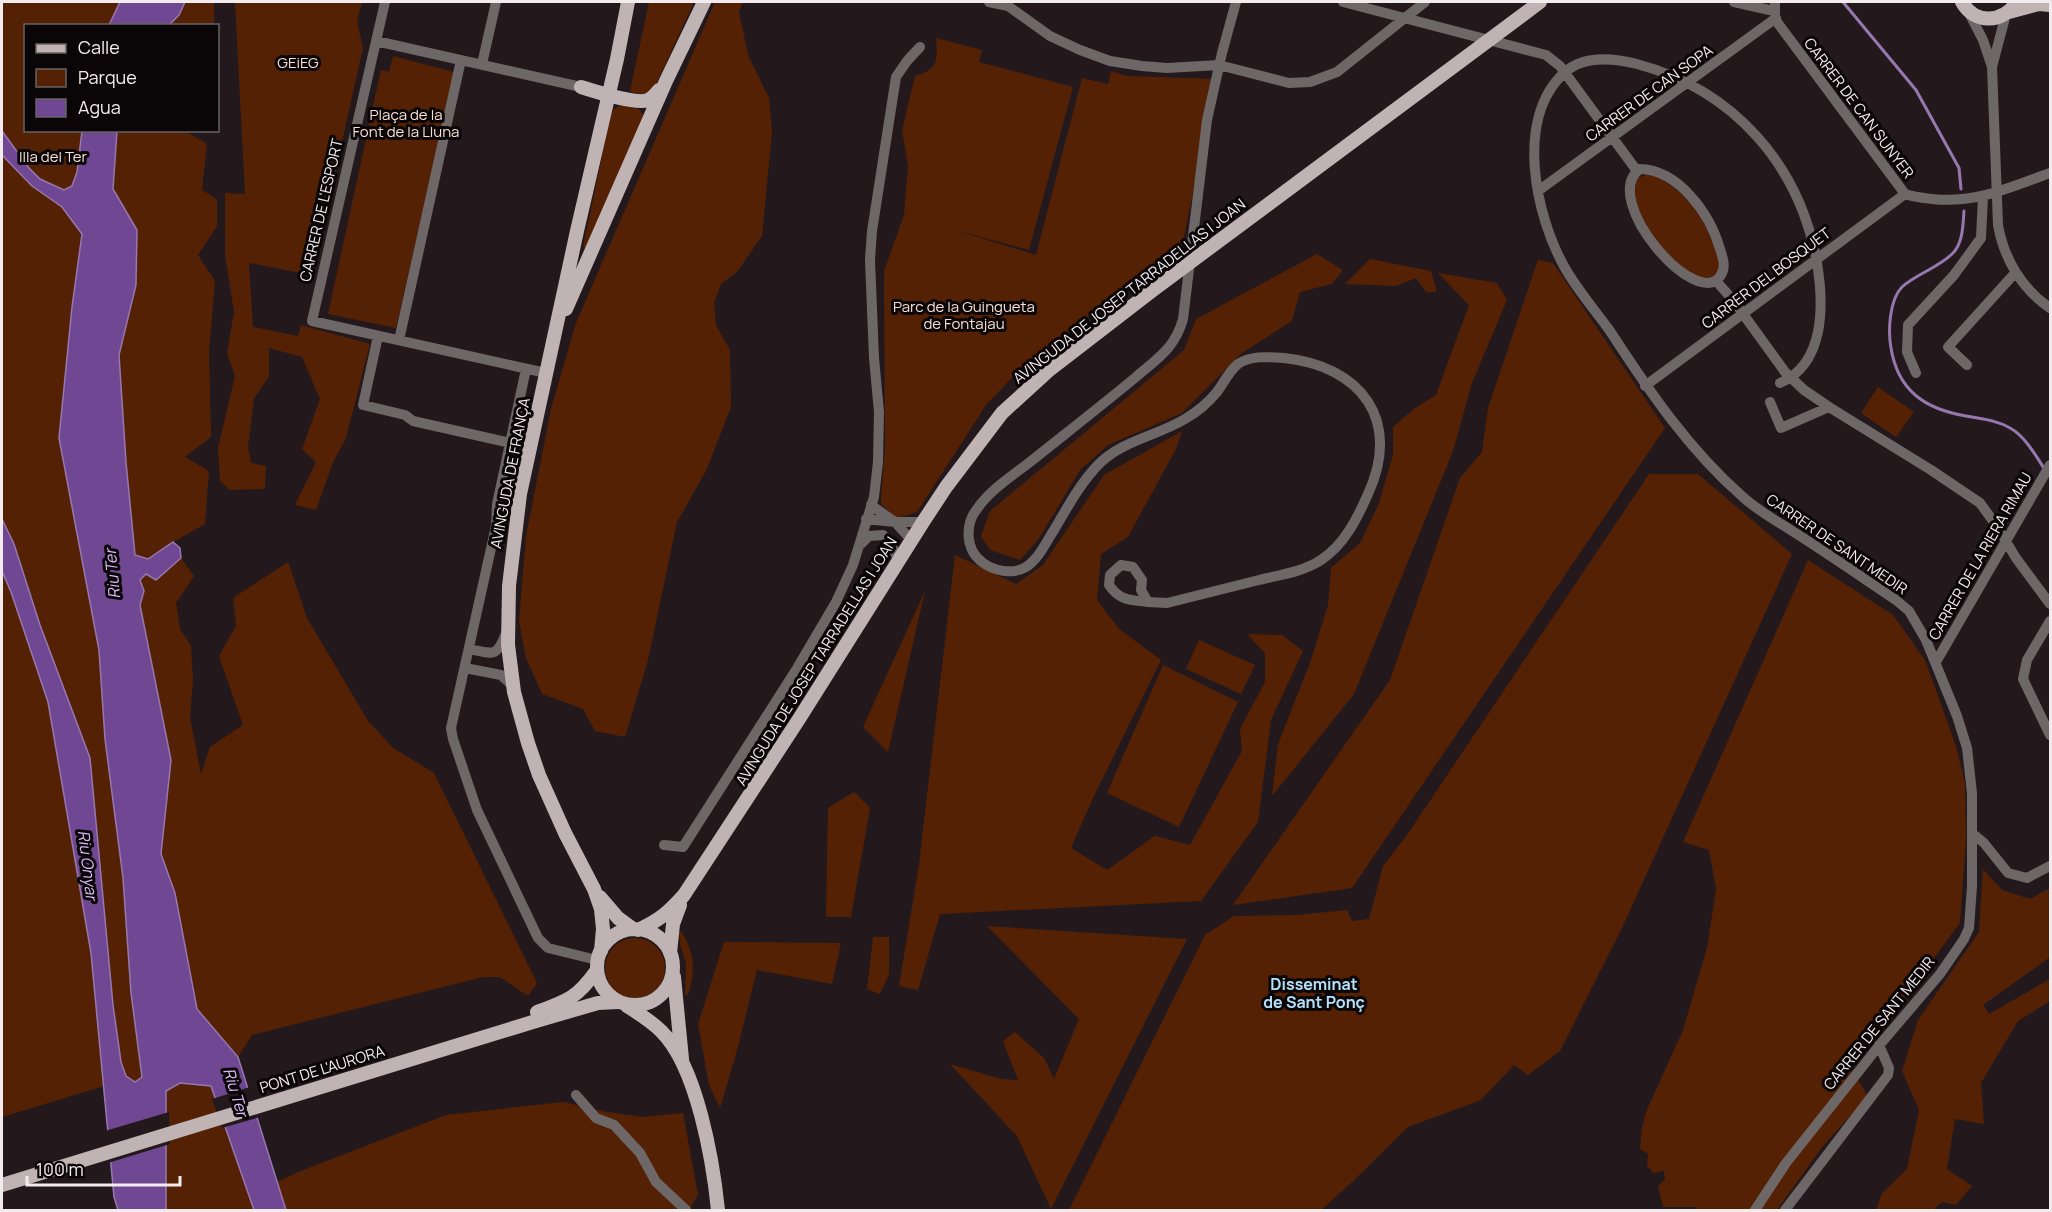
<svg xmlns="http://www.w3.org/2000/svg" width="2052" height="1212" viewBox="0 0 2052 1212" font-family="Manrope,sans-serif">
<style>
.green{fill:#552104}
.water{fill:#704792;stroke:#9778ae;stroke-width:1.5}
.pier{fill:#23191d}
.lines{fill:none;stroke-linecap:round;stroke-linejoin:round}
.stream{stroke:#9778ae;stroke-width:3}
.minor{stroke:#6d6767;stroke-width:10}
.major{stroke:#c0b3b3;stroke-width:14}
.labels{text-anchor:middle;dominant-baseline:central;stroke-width:6;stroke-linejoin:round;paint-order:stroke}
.park-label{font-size:15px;fill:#f6ded3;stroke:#0a0607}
.street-label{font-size:15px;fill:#f3ecee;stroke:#0a0607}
.water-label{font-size:16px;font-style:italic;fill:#dabaf9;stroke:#0a0607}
.neighbourhood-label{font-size:16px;font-weight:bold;fill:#b3e1fb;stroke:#0a0607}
</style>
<rect width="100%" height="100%" fill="#23191d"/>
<!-- green -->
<path class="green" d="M2,2H120L109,25L26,26V130L82,131L77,172L72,186L64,190L40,179L29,168L2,131Z
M185,2H214V25L169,26L179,15Z
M235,2H362L357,21L363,48L312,275L249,263L253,327L298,336L301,325L370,344L346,438L334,460L316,510L295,505L316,462L302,449L320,399L302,357L269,348V376L254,399L248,447L251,463L266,466L265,489L230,490L220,481L218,448L235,376L227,353L234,312L225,254V193L245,194Z
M649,2H694L654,89C645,95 640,96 630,91Z
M715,2H743L739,12L748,55L769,98L772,132L762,236L737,272L721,284L714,303L716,325L730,350L731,407L706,471L677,522L648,660L625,737L595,731L583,709L542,694L526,658L519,621L526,536L551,409L576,323Z
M936,38L982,50L979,62L1073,87L1029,250L955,230L1036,255L1082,78L1108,84L1111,71L1127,76L1216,79L1182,246L1025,364L986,405L917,512L897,518L881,504V498L885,446L884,271L904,215L908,166L902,130L915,76C938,70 938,60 936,38Z
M393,56L454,72L396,328L328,314L381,70L389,72Z
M622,104C631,106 640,107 644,116L586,247H583L611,114L614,109Z
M117,131H185L207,144L202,190L217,199V226L198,255L215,281L209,352L211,437L185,457L209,471L205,524L173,542L148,559L135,555L126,462L119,355L136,285L113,189Z
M2,153L32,186L62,207L83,234L72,307L59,438L99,650L105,739L123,878L131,993L142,1077L134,1083L126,1076L121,1062L113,1005L90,758L40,625L14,544L2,519Z
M1648,174C1657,175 1662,179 1669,184C1701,207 1707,229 1721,263L1714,280C1707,279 1697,278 1691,275C1668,259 1623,207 1638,178Z
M1317,254L1343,270L1332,284L1300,292L1292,321L1242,353L1182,413L1108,445L1080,470L1038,540L1020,560L990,550L981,536L990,511L1184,350L1196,319Z
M1370,259L1431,271L1437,292H1426L1416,278L1396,286L1345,284Z
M1538,260L1553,263L1665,428L1352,888L1233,905L1390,680L1460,478L1482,452L1488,408Z
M1438,273L1497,283L1507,300L1472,383L1453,451L1354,694L1272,796L1278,744L1310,663L1328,605L1331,568L1360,543L1379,503L1393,455V427L1415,408L1436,395L1469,305Z
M1878,387L1914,412L1896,437L1861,413Z
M1182,431L1176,449L1128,537L1101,554L1097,600L1119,629L1161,660L1093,798L1071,848L1107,870L1155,836L1190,845L1242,751L1240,729L1265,682V653L1247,634L1282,635L1303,651L1271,720L1258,822L1201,901L940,914L918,990L899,986L919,864L955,555L1016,584L1043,565L1104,475Z
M1649,474H1698L1792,554L1622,928L1560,1051L1528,1075L1514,1065L1481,1100L1408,1127L1350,1184L1321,1210H1069L1205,935L1234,916L1296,915L1347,910L1352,921L1369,919L1383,866L1407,835Z
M181,558L194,576L176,603L180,629L191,646L193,680L190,718L201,774L210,747L243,725L219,656L236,626L233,598L288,562L307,618L368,721L393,748L434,773L537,983L528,996L500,977H483L252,1035L238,1057L197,1009L175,893L161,854L171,760L140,605L144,591L140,580L146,574L156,580Z
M1808,560L1893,615L1925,660L1956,746L1965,783L1966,838L1960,923L1851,1069L1868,1096L1823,1146L1777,1210H1696V1207H1663L1658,1186L1665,1180L1664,1171L1653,1173L1647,1165L1648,1154L1640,1149L1642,1128L1646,1112L1683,1030L1707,948L1716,889L1709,850L1683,842Z
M2,571L11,592L48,702L91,953L104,1086L2,1117Z
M925,591L888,752L863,727Z
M1199,640L1255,665L1241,694L1186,669Z
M1163,665L1238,702L1179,827L1107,793Z
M854,792L870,808L851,917H826L828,808Z
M1983,869L2002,890L2030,899L2050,888V957L1983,1005L1989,1014L2050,979V1001L2018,1021L1981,1083L1984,1124L1955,1119L1947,1169L1972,1186L1956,1205L1942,1202L1933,1210H1876L1882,1193L1907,1169L1919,1110L1902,1071L1918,1020L1979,932Z
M987,926L1187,939L1051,1209L1017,1136L950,1064L1001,1079L1018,1080L1003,1041L1015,1032L1044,1058L1054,1079L1079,1019Z
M679,932H682C694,953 696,971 688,995H685L686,964L680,944Z
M873,937H889V974L880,994L867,989Z
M605 968a30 30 0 1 1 60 0a30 30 0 1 1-60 0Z
M724,942L841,943L832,984L757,970L738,1047L720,1108L709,1085L698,1024Z
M180,1083L211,1086L254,1210H166V1091Z
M563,1102L607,1112L643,1117L683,1113L698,1195L689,1210H286L277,1182L298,1172L446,1115Z"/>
<!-- water -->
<path class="water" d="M120,2H185L179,15L169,25H109Z
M2,131L29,168L40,179L64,190L72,186L77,172L82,131H117L113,189L137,230L136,285L119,355L126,462L135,555L148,559L173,542L180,548L181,558L156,580L146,574L140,580L144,591L140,605L171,760L161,854L175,893L197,1009L238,1057L286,1210H254L211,1086L180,1083L166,1091V1210H118L114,1197L91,953L48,702L11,592L2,571V519L14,544L40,625L90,758L113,1005L121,1062L126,1076L135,1082L142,1077L131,993L123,878L105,739L99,650L59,438L72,307L82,234L62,207L32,186L2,155Z"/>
<!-- pier -->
<path class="pier" d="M250,1087L260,1117L222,1128L212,1099Z
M169,1112L170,1144L108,1163L105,1131Z"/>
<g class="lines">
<!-- stream -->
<path class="stream" d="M1843,2L1916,90L1959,168L1961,189
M1964,211C1963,225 1963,244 1952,254C1938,268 1916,274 1902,287C1889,300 1888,332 1891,348C1898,391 1925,409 1966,416C1981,419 1997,420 2010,428C2025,436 2036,456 2045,470"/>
<!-- minor -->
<path class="minor" d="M385,2L312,321L546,373
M989,2L1008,6L1050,36L1080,50L1110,61L1142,66L1167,68L1219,65L1289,83L1310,82L1337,72L1425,2
M1343,2L1546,55L1560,66L1637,171
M1734,2L1774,11
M1775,2V15L1777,22L1905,194C1913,197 1923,198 1932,199C1976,204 2010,187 2050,173
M1967,9L1983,40L1992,67
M2006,14L1992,67L1998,225C2004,259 2022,289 2050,308
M376,41L581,87
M482,64L496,2
M1640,169C1679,170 1710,214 1720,249C1723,258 1726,267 1721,275C1699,314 1598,199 1640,169Z
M1538,191L1776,18
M1717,282L1733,300L1785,372L1804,390L1829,407L1931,470L1980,503L1996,525L2016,558L2050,604
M378,336L363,405L405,415L413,421L511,443
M399,340L461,60
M1967,365L1948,347L2015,273
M526,369L497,504L496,526L451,728L453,739L477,810L538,938L548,948L597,960
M1916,373L1907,352L1908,325L1954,275L1981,238L1983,197
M1645,386L1905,194
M1770,402L1781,428L1829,407
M871,505L895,522H923
M866,519L895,522L912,541
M861,544L869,536L883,535L890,541L899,562
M1121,565L1133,567L1142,580L1141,590L1148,602C1130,600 1120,601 1109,585L1110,575Z
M1148,602L1167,603C1198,595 1228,588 1259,580C1279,575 1303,572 1321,560C1344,545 1357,519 1368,494C1402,420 1361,366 1284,358C1269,357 1251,355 1238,364C1229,371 1223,384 1217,392C1208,403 1197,412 1185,419C1157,436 1120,441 1097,466C1080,484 1067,508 1054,530C1046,542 1039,559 1026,567C1013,575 993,571 982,562C965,549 965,524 977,509C990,490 1012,476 1030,462C1065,434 1101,406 1136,377C1158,358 1175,348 1183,319L1207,120L1222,53L1236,2
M2050,621L2027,660L2023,679L2050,735
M469,649C493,654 497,658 506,633
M1936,662L2050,465
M465,668L501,675L513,686
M1972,833L1984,843L2008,873L2027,878L2050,866
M664,845L683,847L796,670L836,602L853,565L874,497L878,462L879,412L874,358L870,260L872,231L896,77L907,61L920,47
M576,1095L596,1118L614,1125L640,1153L656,1182L686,1210
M1755,1210L1786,1163L1882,1042L1940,974L1964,939L1969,928L1972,886V793L1967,748L1957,716L1926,640L1909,611L1896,600C1863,578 1830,555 1797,534C1779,522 1759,512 1743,497C1689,450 1649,391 1610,331C1595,310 1578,291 1565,268C1536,217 1514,119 1564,73C1583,55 1613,58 1637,64C1734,90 1800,165 1817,263C1824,305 1825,364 1780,383
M1785,1210L1888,1075L1889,1068L1879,1045"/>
<!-- major -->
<path class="major" d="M1962,2C1975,25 2003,23 2017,2
M2009,12L2039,4L2050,5
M581,87C594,91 636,105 648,100C652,98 656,94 659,90
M566,309L666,81L704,2
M600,897L618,918L633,929
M597 967a38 38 0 1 1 76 0a38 38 0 1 1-76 0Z
M638,930C660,920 669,912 684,895L799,719L923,522L946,487L1002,413L1048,371L1153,290L1540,2
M601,951L603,929L601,909L594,889L565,833L539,775L528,743L514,692L508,645L509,586L520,494L577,231L617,59L628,2
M670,953L673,924L680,905
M674,977L682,1059
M627,1006C638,1013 651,1021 661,1031C697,1066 713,1161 718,1210
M537,1012C568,1001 577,998 597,970
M2,1185L536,1021L598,1003L618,1002"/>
</g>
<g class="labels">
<!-- park labels -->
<g class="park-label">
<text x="298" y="62">GEiEG</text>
<text x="406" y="114">Plaça de la<tspan x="406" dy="17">Font de la Lluna</tspan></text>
<text x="53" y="156">Illa del Ter</text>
<text x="964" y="306">Parc de la Guingueta<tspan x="964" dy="17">de Fontajau</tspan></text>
</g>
<!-- street labels -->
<g class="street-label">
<text transform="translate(1649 93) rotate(-36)">CARRER DE CAN SOPA</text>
<text transform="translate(1859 108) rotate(53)">CARRER DE CAN SUNYER</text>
<text transform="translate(321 210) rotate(-77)">CARRER DE L'ESPORT</text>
<text transform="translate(1766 278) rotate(-37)">CARRER DEL BOSQUET</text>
<text transform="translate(1129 291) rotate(-38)">AVINGUDA DE JOSEP TARRADELLAS I JOAN</text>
<text transform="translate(510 473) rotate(-79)">AVINGUDA DE FRANÇA</text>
<text transform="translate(1837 544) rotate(34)">CARRER DE SANT MEDIR</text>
<text transform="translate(1980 556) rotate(-60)">CARRER DE LA RIERA RIMAU</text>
<text transform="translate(816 661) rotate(-58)">AVINGUDA DE JOSEP TARRADELLAS I JOAN</text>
<text transform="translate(1879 1023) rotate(-51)">CARRER DE SANT MEDIR</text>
<text transform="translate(322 1069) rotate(-17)">PONT DE L'AURORA</text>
</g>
<!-- water labels -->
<g class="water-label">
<text transform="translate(112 574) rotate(-95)">Riu Ter</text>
<text transform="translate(88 865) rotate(83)">Riu Onyar</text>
<text transform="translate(236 1092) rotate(73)">Riu Ter</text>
</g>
<!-- neighbourhood labels -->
<g class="neighbourhood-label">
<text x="1314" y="984">Disseminat<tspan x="1314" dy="18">de Sant Ponç</tspan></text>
</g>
</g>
<!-- border -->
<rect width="2052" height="1212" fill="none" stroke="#f3ecee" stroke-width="6"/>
<!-- legend -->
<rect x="24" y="24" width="195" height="108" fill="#0a0607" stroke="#676263" stroke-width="1.5"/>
<rect x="36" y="44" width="30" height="9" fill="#c0b3b3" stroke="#676263" stroke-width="1.5"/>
<text x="78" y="54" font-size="18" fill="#f3ecee">Calle</text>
<rect x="36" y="69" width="30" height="18" fill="#552104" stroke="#676263" stroke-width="1.5"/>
<text x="78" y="84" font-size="18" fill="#f3ecee">Parque</text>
<rect x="36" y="99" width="30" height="18" fill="#704792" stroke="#676263" stroke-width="1.5"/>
<text x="78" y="114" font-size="18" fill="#f3ecee">Agua</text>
<!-- scale -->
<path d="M27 1176v9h153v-9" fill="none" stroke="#f3ecee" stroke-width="3"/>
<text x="36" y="1176" font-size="18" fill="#f3ecee" stroke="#0a0607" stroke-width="4.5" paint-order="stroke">100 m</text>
</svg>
